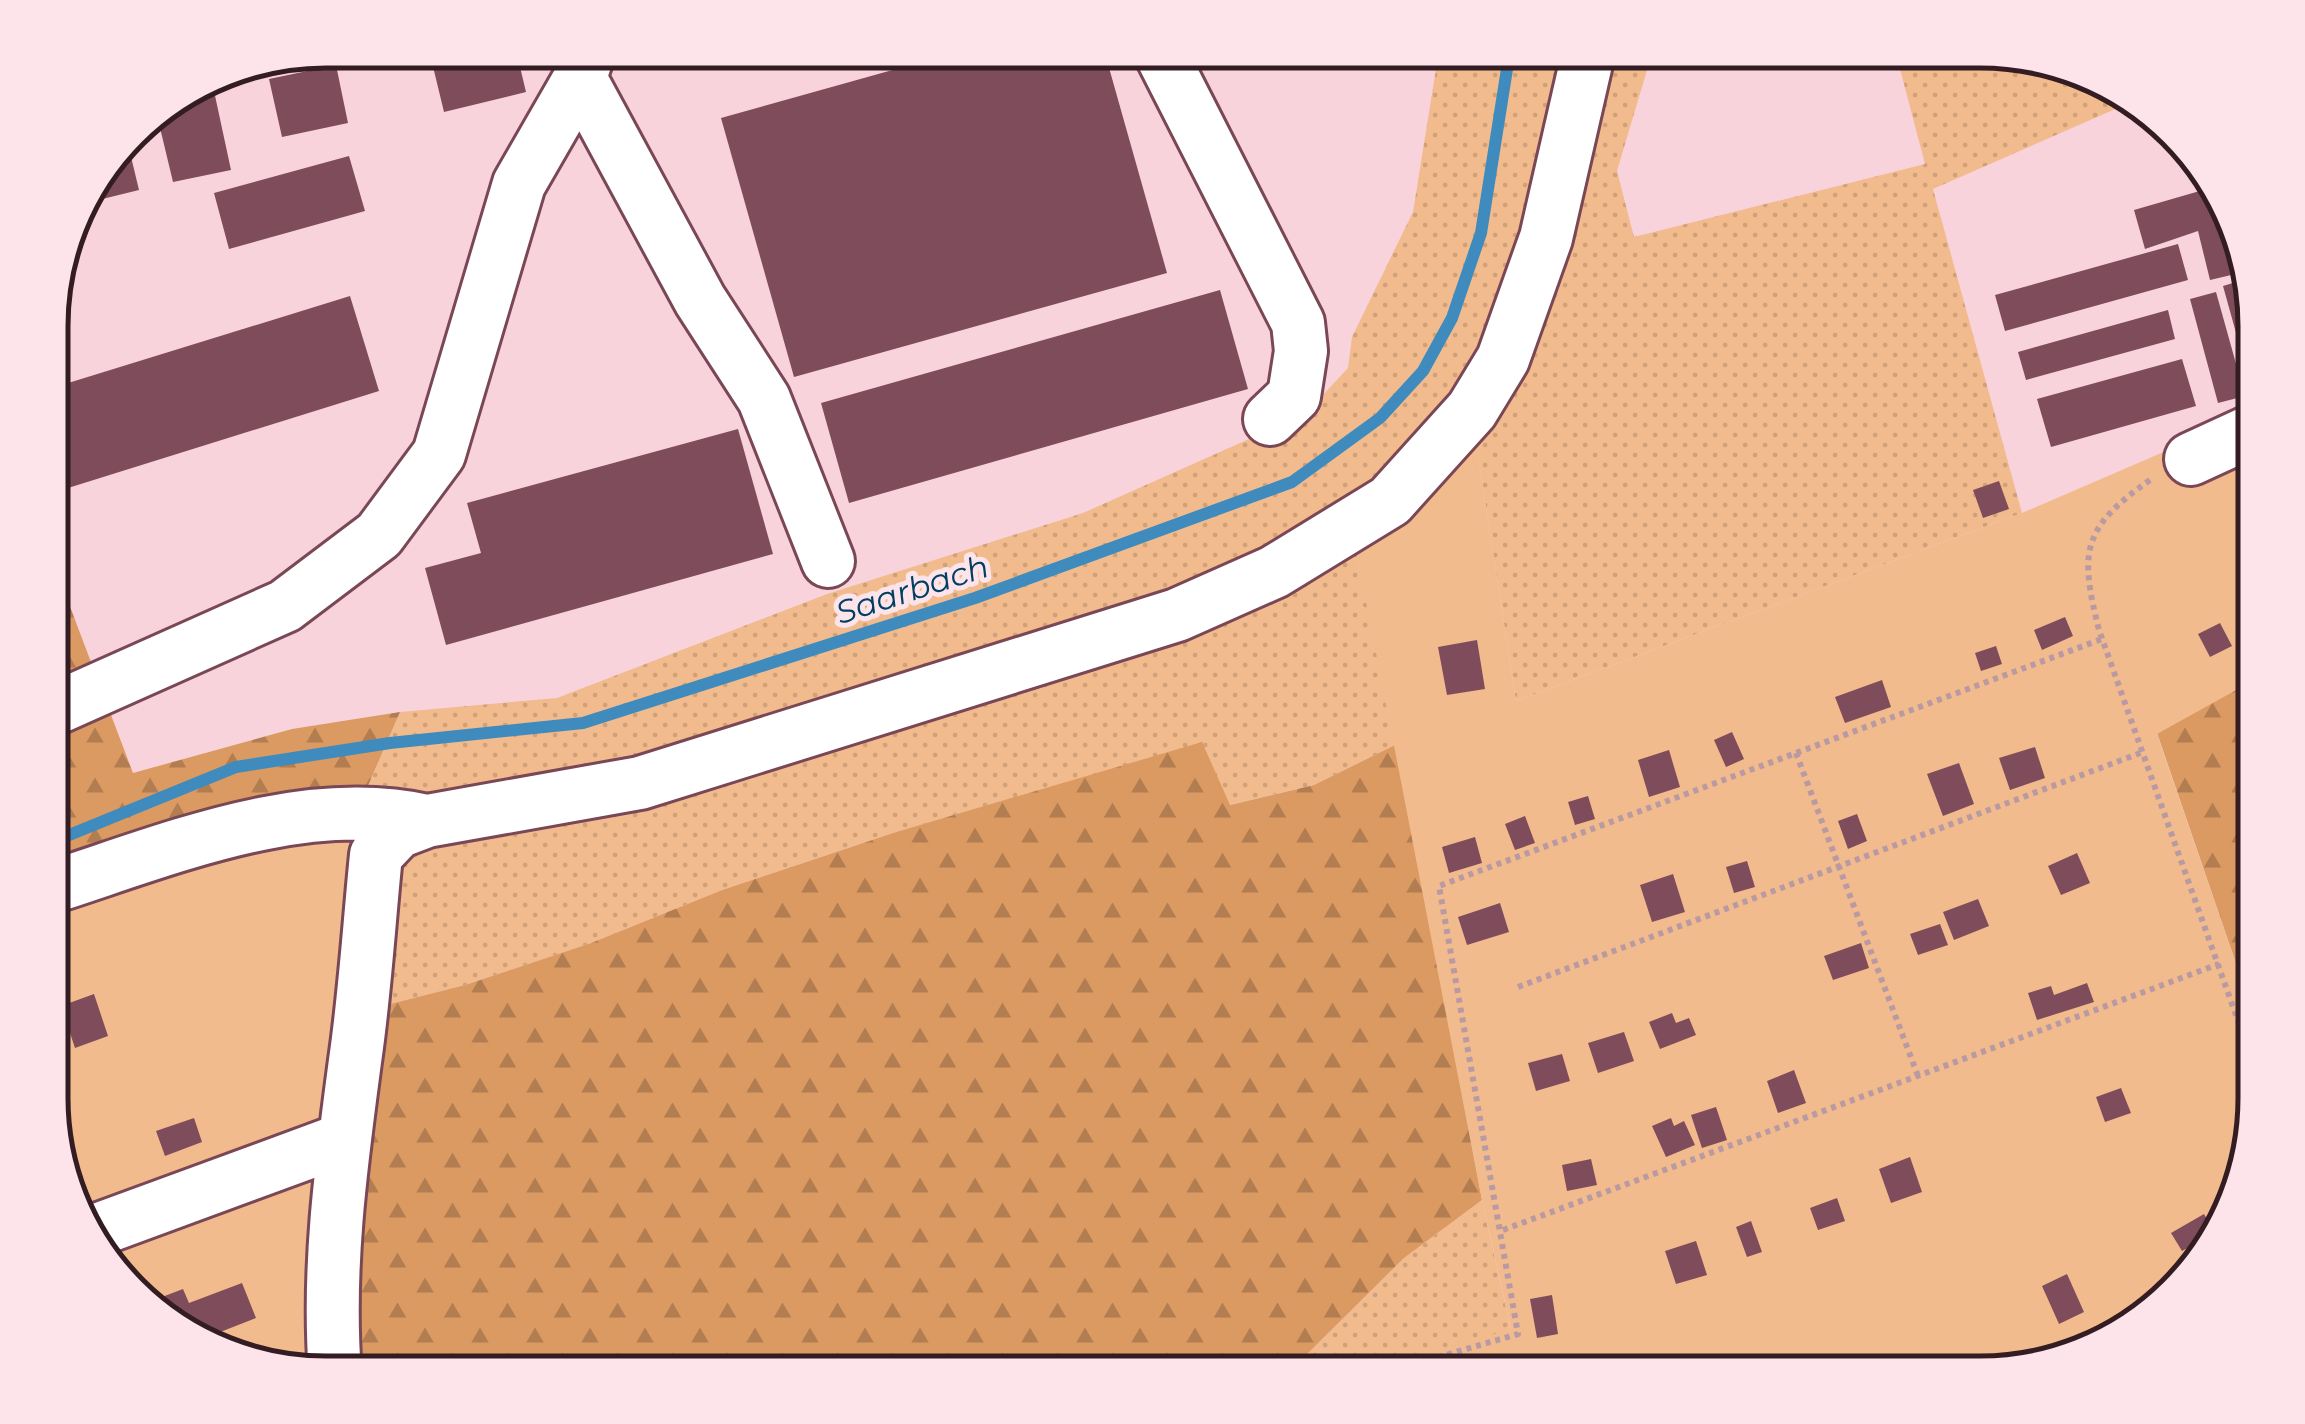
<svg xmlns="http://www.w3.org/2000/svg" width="2305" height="1424" viewBox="0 0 2305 1424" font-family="Montserrat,sans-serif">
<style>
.grass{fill:url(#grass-dots)}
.forest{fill:url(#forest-firs)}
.garden{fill:#f2bb8d}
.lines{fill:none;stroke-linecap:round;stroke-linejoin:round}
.stream{stroke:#3f8bbd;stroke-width:12}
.building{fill:#7f4c5b}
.minor-casing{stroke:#7a4756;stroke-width:58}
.path{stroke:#ba9aa2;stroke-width:6;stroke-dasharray:5 5;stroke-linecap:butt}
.minor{stroke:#fff;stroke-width:52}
.labels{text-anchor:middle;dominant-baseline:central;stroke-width:10;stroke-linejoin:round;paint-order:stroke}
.water-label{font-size:32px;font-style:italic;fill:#003f61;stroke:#fde4ea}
.rim{fill:none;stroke:#331d23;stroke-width:5}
</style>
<defs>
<pattern id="grass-dots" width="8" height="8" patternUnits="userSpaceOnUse" patternTransform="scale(2.5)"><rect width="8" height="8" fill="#f2bb8d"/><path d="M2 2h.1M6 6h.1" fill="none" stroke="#d0a079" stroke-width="1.8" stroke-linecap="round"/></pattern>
<pattern id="forest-firs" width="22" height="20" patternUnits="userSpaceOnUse" patternTransform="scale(2.5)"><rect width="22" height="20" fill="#db9a61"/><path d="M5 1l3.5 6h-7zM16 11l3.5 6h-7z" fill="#b27d50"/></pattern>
</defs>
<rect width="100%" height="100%" fill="#f8d3dc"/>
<!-- grass -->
<path class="grass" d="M1439,50H1653L1617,171L1634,237L1925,164L1895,50H1980L2132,96L2136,100L1933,189L2022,513L1516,701L1474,430L1354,540L1397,744L1314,785L1229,805L1202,743L896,832L722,890L591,943L465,985L386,1005L364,795L400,712L557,698L827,594L1083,513L1305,414L1348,368L1352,337L1413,212Z
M1482,1200L1511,1330L1360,1374H1287L1404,1258Z"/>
<!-- forest -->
<path class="forest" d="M52,559L133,773L292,729L400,712L364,795L52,873Z
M2254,680V1016L2157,733Z
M1202,742L1230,805L1314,785L1397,744L1482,1200L1404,1258L1287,1374H355L351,1311L386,1005L465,985L591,943L722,890L896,832Z
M2188,1271L2117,1337L2085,1347L2138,1300Z"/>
<!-- garden -->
<path class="garden" d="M2254,413V680L2157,734L2254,1016V1116L2209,1251L2188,1271L2138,1300L2085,1347L1997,1373L1360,1374L1511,1329L1482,1200L1354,539L1474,429L1516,701L2022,513Z
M364,795L324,1374L173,1328L96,1251L52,1134V873Z"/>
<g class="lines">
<!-- stream -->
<path class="stream" d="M52,842L236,767L390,743L583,723L975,598L1292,482L1380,418L1423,371L1452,318L1481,233L1510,50"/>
</g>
<!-- building -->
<path class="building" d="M429,50H516L526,92L444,112Z
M964,50H1104L1167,273L794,377L721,118Z
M336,65L348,123L282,137L269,79Z
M211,77L231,170L173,182L156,111Z
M127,140L139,190L78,205L79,203Z
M349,156L365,211L229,249L214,193Z
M2217,186L2244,272L2210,280L2198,231L2145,249L2134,210Z
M2178,244L2188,280L2005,331L1995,295Z
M2246,279L2254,307L2253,394L2223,286Z
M1220,290L1248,389L849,503L821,403Z
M2216,292L2245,396L2218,403L2190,299Z
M350,296L379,391L52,493V388Z
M2168,310L2175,339L2026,380L2018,352Z
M2182,359L2196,406L2051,447L2037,399Z
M738,429L773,554L446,645L425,568L481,553L467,503Z
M1999,481L2009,509L1983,518L1973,490Z
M2065,617L2073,636L2042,650L2034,630Z
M2220,623L2232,646L2210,657L2198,634Z
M1477,640L1485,689L1447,695L1438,647Z
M1996,646L2002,664L1981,671L1975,653Z
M1882,680L1891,707L1845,723L1835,697Z
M1732,732L1744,759L1726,767L1714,740Z
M2035,747L2045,778L2010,790L1999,758Z
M1669,750L1680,787L1649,797L1638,760Z
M1959,763L1974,804L1943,816L1927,774Z
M1588,796L1595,819L1575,825L1568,802Z
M1857,814L1867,841L1848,849L1838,821Z
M1525,816L1535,843L1515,850L1505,824Z
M1475,837L1482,863L1449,873L1442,847Z
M2077,853L2090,883L2061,895L2048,866Z
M1747,861L1755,887L1734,893L1726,867Z
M1673,874L1685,912L1652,922L1640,885Z
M1978,899L1989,926L1954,940L1943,912Z
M1500,903L1509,932L1467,945L1458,917Z
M1940,924L1948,945L1918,955L1910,934Z
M1861,943L1869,968L1833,980L1824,956Z
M2087,983L2094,1002L2037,1020L2028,993L2051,986L2054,995Z
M94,994L108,1036L75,1048L61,1006Z
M1672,1013L1676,1023L1689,1018L1696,1035L1660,1049L1649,1022Z
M1624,1032L1634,1061L1598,1073L1588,1043Z
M1562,1054L1570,1081L1536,1091L1528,1063Z
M1794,1070L1806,1103L1778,1113L1767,1081Z
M2121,1088L2131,1113L2105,1122L2096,1097Z
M1716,1107L1727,1140L1702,1148L1691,1115Z
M194,1118L202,1142L165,1156L156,1131Z
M1671,1118L1674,1126L1684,1121L1695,1145L1666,1157L1652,1126Z
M1910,1157L1922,1192L1891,1203L1879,1169Z
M1591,1159L1597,1185L1567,1191L1562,1165Z
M1837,1198L1845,1221L1818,1230L1810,1208Z
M2204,1214L2215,1233L2182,1251L2171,1233Z
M1751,1221L1762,1252L1747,1257L1736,1227Z
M1696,1241L1707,1275L1676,1284L1665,1251Z
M2067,1274L2084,1312L2059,1324L2042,1286Z
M242,1283L256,1318L205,1338L174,1328L162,1297L183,1289L189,1303Z
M1552,1295L1558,1334L1537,1338L1530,1299Z
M1820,1359L1826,1373L1780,1374L1777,1365L1790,1360L1794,1369Z"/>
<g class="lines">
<defs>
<path id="minor" d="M1159,50L1298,323L1301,351L1294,396L1270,419
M589,51L580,78L700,300L764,399L828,561
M2191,459L2254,430
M52,710L285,606L379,535L439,454L519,184L580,78
M52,887C170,849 303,793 427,821
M89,1233L342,1140
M335,1374C327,1268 341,1166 355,1061C365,993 369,924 376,855L398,832L427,821L640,783L1177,615L1274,572L1390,501L1472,410L1503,359L1546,238L1589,50"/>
</defs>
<!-- minor casing -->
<use href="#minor" class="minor-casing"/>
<!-- path -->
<path class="path" d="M2150,480C2082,528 2079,551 2099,630L2254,1066
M1796,753L1918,1076
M1518,987L2143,752
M1503,1230L2219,964
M1380,1374L1518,1334L1439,886L2102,639"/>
<!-- minor -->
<use href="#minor" class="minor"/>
</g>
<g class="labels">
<!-- water labels -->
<g class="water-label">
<text transform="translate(912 589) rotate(-18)">Saarbach</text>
</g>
</g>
<!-- crop -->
<path d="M0 0H2305V1424H0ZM326 68H1980A258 258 0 0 1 2238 326V1098A258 258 0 0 1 1980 1356H326A258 258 0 0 1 68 1098V326A258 258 0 0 1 326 68Z" fill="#fde4ea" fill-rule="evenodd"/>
<path class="rim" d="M326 68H1980A258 258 0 0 1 2238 326V1098A258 258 0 0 1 1980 1356H326A258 258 0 0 1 68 1098V326A258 258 0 0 1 326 68Z"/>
</svg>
